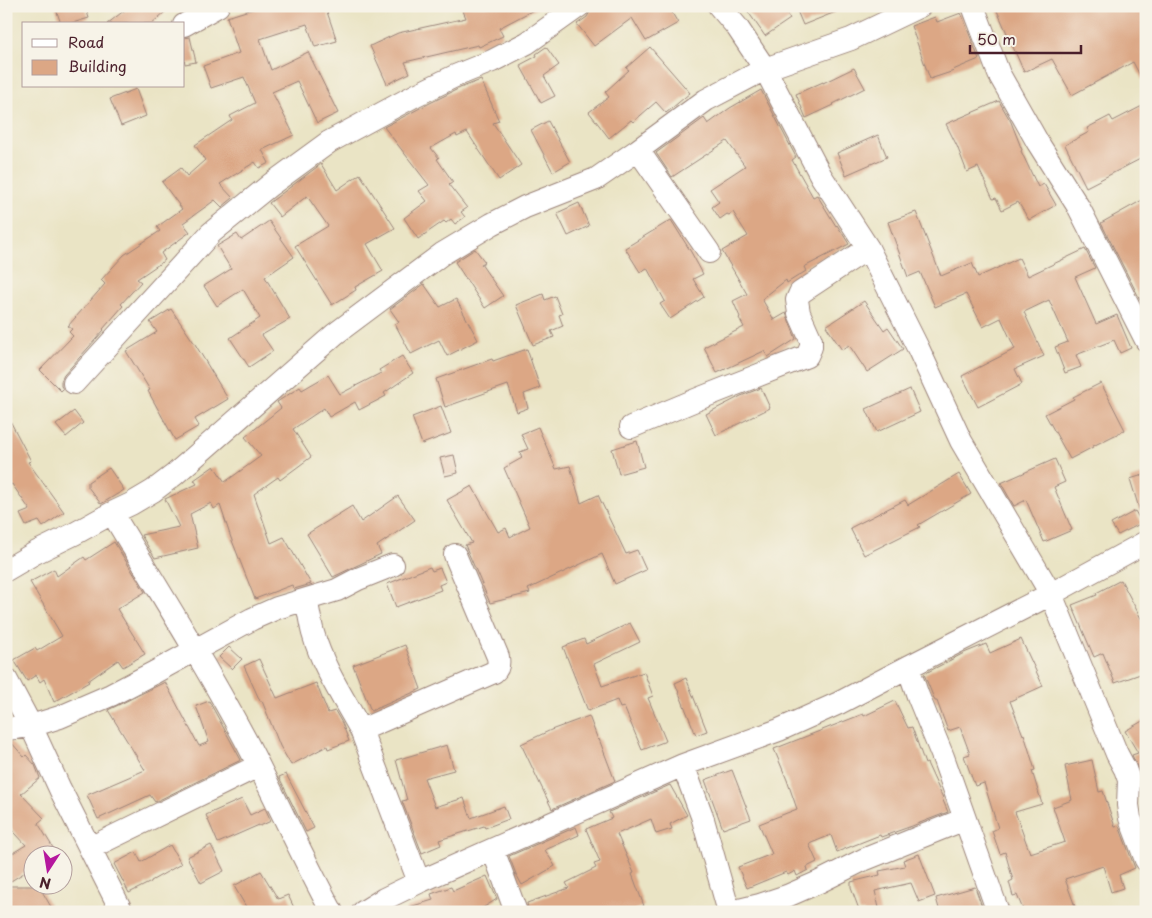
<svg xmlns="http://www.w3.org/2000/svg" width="1152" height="918" viewBox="0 0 1152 918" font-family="'Playpen Sans',sans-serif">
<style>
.building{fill:#dca785}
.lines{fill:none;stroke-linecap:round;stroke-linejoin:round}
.minor-casing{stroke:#9a8278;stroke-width:24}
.minor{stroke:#fff;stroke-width:22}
</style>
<rect width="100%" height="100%" fill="#f7f3e8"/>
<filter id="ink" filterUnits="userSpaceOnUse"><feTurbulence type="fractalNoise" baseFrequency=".02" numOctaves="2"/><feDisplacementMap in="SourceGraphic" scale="10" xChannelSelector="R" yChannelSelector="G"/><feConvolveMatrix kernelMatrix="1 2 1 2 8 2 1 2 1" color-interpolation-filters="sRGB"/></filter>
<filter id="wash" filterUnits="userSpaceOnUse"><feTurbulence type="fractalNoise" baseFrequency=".0096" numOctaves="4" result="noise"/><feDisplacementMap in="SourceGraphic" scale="20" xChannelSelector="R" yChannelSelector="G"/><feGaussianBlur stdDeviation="1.12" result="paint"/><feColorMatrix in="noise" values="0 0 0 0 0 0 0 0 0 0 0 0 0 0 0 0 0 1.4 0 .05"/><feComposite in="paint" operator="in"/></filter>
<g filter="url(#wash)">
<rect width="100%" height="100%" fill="#eae4c5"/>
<g id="blocks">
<!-- building -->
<path class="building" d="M55,6H85L89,18L69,24H61Z
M130,6H172L151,24H107Z
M262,6H325L337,41L315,47L307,24L260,39L271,70L308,52L338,113L317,123L297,81L272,92L294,135L262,150L269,163L259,168L255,162L220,184L233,198L222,207L215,200L183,223L190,232L161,253L165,260L137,279L141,282L121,304L123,306L103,329L104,330L64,375L61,381V386L63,389L61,391L40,370L73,336L69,332L72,329L68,326L105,284L101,280L124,255L160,231L157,227L182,209L162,182L181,168L187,176L205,160L195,145L232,120L230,116L255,103L244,77L211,88L203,66L239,53L227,17Z
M461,6H541L499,28L503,36L479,47L478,45L405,62L410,73L387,84L370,46L398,33L466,18Z
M596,6H668L678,23L646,41L632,18L594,46L577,24L587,17L591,10Z
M744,6H781L790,19L765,36Z
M795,6H848V7L803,25Z
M995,6H1146V87L1133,62L1072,95L1052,59L1024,72Z
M961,13L979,59L953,70L954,71L930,79L911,26L935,17L937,22Z
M190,37L196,62L185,64L184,58V38Z
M546,47L559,65L544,76L555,96L541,103L520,65L537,56L536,54Z
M650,47L690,93L666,113L656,102L633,122L631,120L609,138L589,112L609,97L605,92L629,70L626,68Z
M854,68L865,88L833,104L834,105L806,118L796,94L823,82V83Z
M481,80L499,121L493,123L521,165L499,180L467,132L457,137L456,134L431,148L439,158L437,159L453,182L449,185L467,208L461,212L465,217L455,224L451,219L446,223L444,221L418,239L404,218L427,201L419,191L429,185L384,127L422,107L460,88Z
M136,89L146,116L121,126L110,99Z
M761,90L796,157L792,160L813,197L817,195L836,226L837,225L849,244L804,267L806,271L787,283L786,280L762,299L774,320L786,313L796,339L768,357L764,351L717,373L704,347L744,327L739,318L740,317L733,301L747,294L722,251L748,236L733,212L729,215L727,214L720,219L712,207L719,202L710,189L745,166L727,141L672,177L656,153L704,118L708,124L730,108Z
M999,101L1011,122L1022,150L1021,151L1038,187L1044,184L1056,205L1029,220L1018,202L1002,210L996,198L993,199L978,167L967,172L957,146L946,124Z
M1146,104V156L1086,187L1065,145L1089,132L1087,128L1110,116L1113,121Z
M548,121L570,162L553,172L531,130Z
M878,135L887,157L846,175L837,153Z
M321,164L337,190L360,174L395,228L367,244L383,271L355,287L356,290L332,305L295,246L328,226L307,196L280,217L269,203Z
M1146,198V311L1101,223Z
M579,203L589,226L568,236L557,213Z
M916,212L941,276L972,263L978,277L1019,258L1028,276L1085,249L1095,268L1075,277L1096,324L1117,315L1131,348L1120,353L1114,340L1076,355L1081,367L1065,373L1055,347L1068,342L1049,300L1024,312L1044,356L1015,369L1022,384L978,407L962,376L1015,349L1001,318L983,327L966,294L935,307L920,272L908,277L888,222Z
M671,220L691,252L703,274L693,279L704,297L670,319L660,304L665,301L647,268L640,272L625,248Z
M269,221L294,257L265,277L290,319L262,335L273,351L249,367L230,338L260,318L243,289L217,306L204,286L231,269L217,246L237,234L241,240Z
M475,249L485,262L481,264L503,296L485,308L455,262Z
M424,284L440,307L456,299L478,340L447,356L439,340L411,354L395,324L399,322L390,309Z
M543,294L545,300L555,296L562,314L559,315L563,326L551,331L554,337L533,345L516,305Z
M864,301L884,330L888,327L903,349L867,372L849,345L842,350L826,326Z
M171,309L195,344L228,399L195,419L199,426L175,440L148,391L150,390L126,351L157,332L150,322Z
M527,349L540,388L524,394L528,408L517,412L508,385L445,407L436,379L492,359L493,361Z
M402,356L413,373L384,393L386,396L359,410L355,402L329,417L324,408L293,429L311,457L280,480L278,477L254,494L271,543L284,537L311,584L294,589L292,585L255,599L231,538L220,505L214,509L211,503L190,514L198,548L155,558L141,535L179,527L165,499L197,484L194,480L214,466L225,482L261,456L245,437L281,408L277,402L300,387L302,390L328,375L340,394L381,373L379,370Z
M1101,383L1125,430L1093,446V447L1070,459L1045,414L1074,399L1073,397Z
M761,388L770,408L716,435L706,414L741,396Z
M910,389L920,412L877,432L866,409Z
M441,406L451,433L422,444L412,417Z
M74,411L83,423L66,437L56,425Z
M6,413L31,461L28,462L64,512L43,527L39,521L26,526L20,514L30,510L12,484L6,486Z
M538,427L556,469L570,466L581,503L598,495L626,554L637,550L646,570L615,584L602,554L528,589L530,593L490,603L465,545L472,543L447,500L472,486L498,532L506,528L510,537L530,527L504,468L522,458L520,452L528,449L521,434Z
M637,441L644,467L619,474L612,449Z
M454,455L458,473L445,476L440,458Z
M1055,459L1065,482L1054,487L1072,530L1044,542L1026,500L1014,506L1001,483Z
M109,468L124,490L101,504L88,487V482Z
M959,474L971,494L918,525L920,527L864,555L850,528L905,500L908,505Z
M1146,474V521H1143L1130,479Z
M398,496L415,520L377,546L381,554L333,577L307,534L352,506L361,522Z
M1135,511L1142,523L1118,535L1111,524Z
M114,542L145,592L117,609L145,654L123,667L118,660L88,681L89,682L54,702L44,679L40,682L36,675L27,681L14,660L35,648L37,651L62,636L30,582L54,569L57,576L84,557L86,560Z
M430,567L432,571L440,568L446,582L439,585L441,590L396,607L387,584Z
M1121,580L1146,628V672L1115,683L1103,653L1094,657L1072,605L1097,595L1096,593Z
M630,623L640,642L594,664L602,686L644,672L653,696L648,698L666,741L642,750L624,707L620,708L617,700L588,711L563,647L584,639L586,644Z
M1021,639L1043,686L1010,701L1023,735L1024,734L1035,770L1032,771L1042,804L1015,812L1030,853L1065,842L1053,807L1072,800L1065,766L1092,760L1099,792L1103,791L1115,827L1119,826L1135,868L1119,875L1123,888L1111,892L1103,866L1065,879L1077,912H1024L1017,895L1013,896L1009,882L1013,880L1005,852L1000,854L992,831L998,828L984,783L975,786L964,756L970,754L960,727L948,731L937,701H935L924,674L964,653L986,644L990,653Z
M405,645L421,689L371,711L353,665Z
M229,647L242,659L232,669L219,657Z
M259,659L277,698L316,683L328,713L335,711L342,723L349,741L328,749L327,746L291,765L280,746L262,701H260L244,666Z
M686,678L707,731L696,735L675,683Z
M165,682L199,746L209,742L196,706L209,701L241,760L155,802L150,795L98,819L87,795L145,770L108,710Z
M895,701L908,728L912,727L925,764L927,763L943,798H942L948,812L912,826L881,837L880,835L837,852L831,835L809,844L817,862L807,867L808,870L797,876L795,871L788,875L786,872L747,888L738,867L772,854L759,824L797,809L787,780L774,749L863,714L864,716Z
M589,716L598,740L599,739L615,781L552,809L521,744L551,730Z
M1146,719V790H1145L1142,782L1141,776L1132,755L1138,753L1125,731Z
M6,742H11L24,757L26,755L35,765L40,778L21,794L44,818L38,823L58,856H32V868L6,884V857L26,845L6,823Z
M447,745L454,770L424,778L435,807L464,798L471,818L504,806L509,819L485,828L484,826L439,840L441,845L422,853L402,801L407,800L396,760Z
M732,770L751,819L723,829L705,780Z
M286,774L314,828L306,832L279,777Z
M670,785L687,815L670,824L672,829L656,834L651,819L617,834L634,873L632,874L644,906L630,912H529L527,903L569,888L566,883L596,868L594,864L600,862L586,829L612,818L609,812Z
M242,799L250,815L265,808L271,821L260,826L259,825L218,843L206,815Z
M576,827L579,835L545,850L555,866L522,885L516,874L509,856Z
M170,845L181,864L151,881V882L129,893L114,864L136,852L141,862Z
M211,845L224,871L201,883L187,857Z
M919,854L935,896L919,902L911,883L875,891L880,912H860L851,888V882L880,875L879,871L905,866L903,860Z
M261,871L278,899L288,895L296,912H249L234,886Z
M487,876L497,899L476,912H406V908L433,900L431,894L451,887L453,891Z
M6,886H39L54,912H6Z
M975,887L984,912H940L936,898Z"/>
</g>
</g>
<g filter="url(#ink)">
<use href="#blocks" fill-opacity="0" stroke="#9a8278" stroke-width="1"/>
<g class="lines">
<defs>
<path id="minor" d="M719,6L737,27L765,69L821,176L868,248L918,348L961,441L1051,594L1117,754L1125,769L1129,780L1128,805L1130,818L1146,860
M973,6L999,74L1038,143L1079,208L1146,340
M184,25L218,6
M638,150L709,252
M74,383L211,233L270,185L329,142L416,95L455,76L492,61L527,43L579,6
M631,427L698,399L807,356L811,347V340L799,313L797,300L800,293L868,248
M112,513C157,587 204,662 245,739C275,796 301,855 332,912
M6,570L35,553L74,534L112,513L131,504L153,491L174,475L335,334L442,254L492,224L525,207L596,179L638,150L706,100L765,69L851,39L920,6
M306,600C309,611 310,622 313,633C323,668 344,699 361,730
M908,667L918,696L943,757L998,912
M6,679L31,726L60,789L122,912
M6,729L31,726L60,717L111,695L155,672L252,619L277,608L337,590L358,579L393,565
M683,765L702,816L729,912
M90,848L258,766
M493,850L516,912
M419,882L361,730L494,672C499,668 499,663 498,657L455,555
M363,912L384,899L419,882L683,765L779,730L839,703L908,667L1051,594L1146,542
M731,912L760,905L787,896L819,882L863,860L965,819"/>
</defs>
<!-- minor casing -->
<use href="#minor" class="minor-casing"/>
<!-- minor -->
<use href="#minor" class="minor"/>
</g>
</g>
<!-- margin -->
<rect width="1152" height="918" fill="none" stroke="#f7f3e8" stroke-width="25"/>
<!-- legend -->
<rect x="22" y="22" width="162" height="65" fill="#f7f3e8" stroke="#b29e9c"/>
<rect x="32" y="39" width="25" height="8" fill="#ffffff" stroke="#b29e9c"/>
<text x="68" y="48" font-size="15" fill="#4a1f2b">Road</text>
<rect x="32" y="60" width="25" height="15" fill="#dca785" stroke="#b29e9c"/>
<text x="68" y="72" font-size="15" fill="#4a1f2b">Building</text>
<!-- north arrow -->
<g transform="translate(48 870) rotate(192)"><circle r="24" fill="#f7f3e8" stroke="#b29e9c"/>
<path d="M0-4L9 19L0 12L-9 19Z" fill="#b5179e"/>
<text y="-8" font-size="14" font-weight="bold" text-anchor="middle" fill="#4a1f2b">N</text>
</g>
<!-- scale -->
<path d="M970 45v8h111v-8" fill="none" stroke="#4a1f2b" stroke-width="2.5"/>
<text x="977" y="45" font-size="15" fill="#4a1f2b" stroke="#f7f3e8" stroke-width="4" paint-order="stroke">50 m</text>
</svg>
